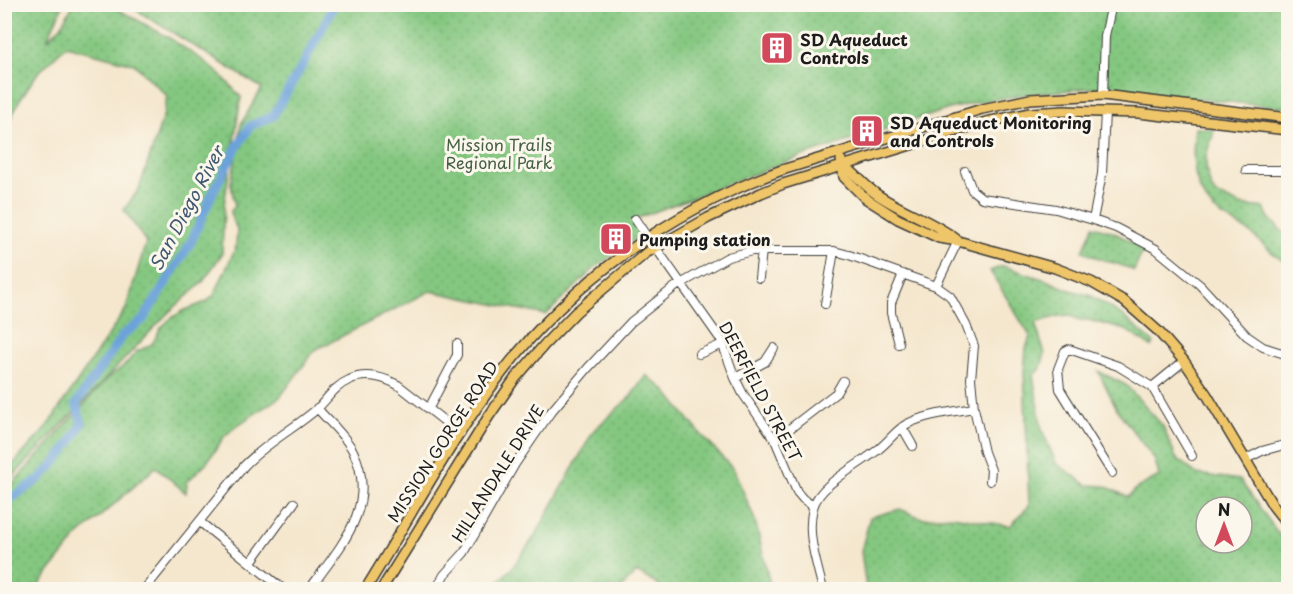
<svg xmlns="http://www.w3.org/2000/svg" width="1293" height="594" viewBox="0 0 1293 594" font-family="'Playpen Sans',sans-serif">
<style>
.grass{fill:url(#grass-dots);stroke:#50724e;stroke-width:1.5;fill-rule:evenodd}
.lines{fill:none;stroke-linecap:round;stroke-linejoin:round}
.river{stroke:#6ca2da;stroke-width:9}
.minor-casing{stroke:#3d3a37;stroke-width:10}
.major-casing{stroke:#3d3a37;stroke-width:12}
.minor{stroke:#fff;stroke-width:8}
.major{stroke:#eec569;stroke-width:9}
.labels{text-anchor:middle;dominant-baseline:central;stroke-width:6;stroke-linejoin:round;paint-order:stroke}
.poi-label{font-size:16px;font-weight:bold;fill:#1c1c1c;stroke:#fbf7ec;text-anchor:start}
.park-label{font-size:16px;fill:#466044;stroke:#fbf7ec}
.street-label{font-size:16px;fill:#1c1c1c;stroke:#fbf7ec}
.water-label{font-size:18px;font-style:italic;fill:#405871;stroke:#fbf7ec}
</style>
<defs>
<pattern id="grass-dots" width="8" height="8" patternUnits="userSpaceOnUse" patternTransform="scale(1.5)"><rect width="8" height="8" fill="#84c780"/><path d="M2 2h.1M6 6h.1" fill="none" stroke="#71aa6e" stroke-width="1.8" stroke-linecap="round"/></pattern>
</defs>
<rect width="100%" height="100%" fill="#fbf7ec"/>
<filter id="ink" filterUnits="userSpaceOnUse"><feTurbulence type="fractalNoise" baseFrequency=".0167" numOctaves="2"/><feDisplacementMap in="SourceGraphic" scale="12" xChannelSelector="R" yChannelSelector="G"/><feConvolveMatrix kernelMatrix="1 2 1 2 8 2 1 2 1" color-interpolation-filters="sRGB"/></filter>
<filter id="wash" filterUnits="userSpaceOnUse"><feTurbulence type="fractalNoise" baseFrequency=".008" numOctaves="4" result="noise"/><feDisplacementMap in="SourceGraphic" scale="24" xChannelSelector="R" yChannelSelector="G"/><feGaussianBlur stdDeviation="1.35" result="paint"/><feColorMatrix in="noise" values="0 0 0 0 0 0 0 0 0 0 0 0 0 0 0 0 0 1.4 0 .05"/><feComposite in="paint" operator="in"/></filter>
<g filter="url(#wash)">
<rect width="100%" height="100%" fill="#f5e7ce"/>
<!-- grass -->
<path class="grass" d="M5,4L63,5L47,40L61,26L73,5H107L121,11L168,37L204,61L222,76L241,97L224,205L222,254L202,283L168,313L5,485V473L46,428L126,309L146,242L124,210L139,189L163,117L167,96L134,64L66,46L37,74L19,101L5,132Z
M128,5H1288V108L1091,88L1021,95L979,102L949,109L799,157L633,220L641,235L596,267L546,315L430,291L315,350L280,397L235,427L224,437L208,461L187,482L186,493L156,467L77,537L36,589L5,590V492L106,380L126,364L136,352L152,344L161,328L170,319L183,311L206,302L214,295L236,247L237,229L232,219L231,211L235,206L231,184L241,124L262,88Z
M1195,128L1214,129C1213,137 1211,142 1208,149C1203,162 1208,182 1214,193L1240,205L1264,208L1269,218L1288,237V264C1273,256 1263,243 1249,232C1239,225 1228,220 1218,213C1192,192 1191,158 1195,128Z
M1093,226L1111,231L1144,248L1134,271C1118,261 1099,262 1083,251Z
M1003,266L1049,281L1067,289L1091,296L1121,314L1154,343L1151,347L1126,330L1088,320H1080L1069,315L1059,316L1035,323L1045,354L1040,370L1033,374L1042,430L1056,463L1087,485L1105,486L1128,497L1137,488L1159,476L1155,460L1118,411L1098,371L1126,385L1163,426L1176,458L1197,474L1240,480L1288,547V589H866L861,551L870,517L900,509L922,518L953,516L1010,526L1029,506L1024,370L1026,349L1030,336L990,271ZM1206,507H1242V543H1206Z
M646,375L665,390L699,432L734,470L755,520L771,589H662L658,585L637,572L620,589H491L512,568L535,536L594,430L631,396Z"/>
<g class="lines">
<!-- river -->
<path class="river" d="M4,505C15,494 28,488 39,479C57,463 71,444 82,423L76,404L124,334L143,320L191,242L213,192L235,150L250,126L273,116L302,66L335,4"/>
</g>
</g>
<g filter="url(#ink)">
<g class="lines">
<defs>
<path id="minor" d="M1103,95L1105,36L1112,4
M1246,170H1288
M965,171L972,190L982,198L1056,209L1093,220L1116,228L1156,249L1200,285L1247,336L1263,347L1288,355
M635,219L647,237
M1093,220L1102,174L1105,112
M656,248L721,340L735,378L743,394L775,440L797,492L803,499L813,506
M759,278L762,250
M936,286L958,241
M825,304L834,251
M899,344L891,313V303L903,274
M699,354L723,344
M735,378L765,362L774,348
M1152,387L1184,361
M429,408L457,355V344
M902,427L913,446
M775,440L836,393L843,381
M1246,459L1262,451L1288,444
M1112,473L1060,389L1058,369L1065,351L1069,349L1118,366L1152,387L1192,456
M200,522L284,590
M251,562L294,503
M144,590L244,466C266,443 294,429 318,408C328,398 335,386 349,380C366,372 383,377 398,385L461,434
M309,590C339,548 380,506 353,451C345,435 329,422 317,408
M436,590L444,575L464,553L515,464L550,413L588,368L631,322L675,287L728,257L752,251H834L849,255L936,286L950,296L966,325L974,346L971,379L974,408L984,452L991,470L990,481
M823,590C817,563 806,535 813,508C819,483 861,465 880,448C890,440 896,430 907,424C927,414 952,412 974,408"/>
<path id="major" d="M841,160L844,177L865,198L898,219L939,238L958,241L1055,268L1091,282L1124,301L1158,331L1184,361L1207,395L1273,506L1288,525
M843,165C855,173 863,184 875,193C900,211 931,220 956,239
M365,590C410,518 450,441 501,374C572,281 672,210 782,170L982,109L1030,99L1103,95L1288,118
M381,590L489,416L514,380L545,344L576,312L646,253L708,218L761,193L783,184L986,122L1030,113L1064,111L1138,113L1288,130"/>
</defs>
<!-- minor casing -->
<use href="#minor" class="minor-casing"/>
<!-- major casing -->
<use href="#major" class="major-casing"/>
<!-- minor -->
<use href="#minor" class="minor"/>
<!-- major -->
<use href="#major" class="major"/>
</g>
</g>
<!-- icons -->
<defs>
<symbol id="building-square" viewBox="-11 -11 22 22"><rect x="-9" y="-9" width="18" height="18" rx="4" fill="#d1495b" stroke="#fbf7ec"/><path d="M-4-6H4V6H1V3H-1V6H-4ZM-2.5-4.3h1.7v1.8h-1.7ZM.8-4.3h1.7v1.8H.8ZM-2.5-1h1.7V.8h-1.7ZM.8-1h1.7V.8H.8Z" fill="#fff"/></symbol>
</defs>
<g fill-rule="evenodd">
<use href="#building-square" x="758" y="29" width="38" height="38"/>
<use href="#building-square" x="848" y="112" width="38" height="38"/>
<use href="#building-square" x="597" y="220" width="38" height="38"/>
</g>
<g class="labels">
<!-- poi labels -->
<g class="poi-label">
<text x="800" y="39">SD Aqueduct<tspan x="800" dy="18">Controls</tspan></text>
<text x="890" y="122">SD Aqueduct Monitoring<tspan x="890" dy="18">and Controls</tspan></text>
<text x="639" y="239">Pumping station</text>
</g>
<!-- park labels -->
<g class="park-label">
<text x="499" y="144">Mission Trails<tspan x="499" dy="18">Regional Park</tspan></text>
</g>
<!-- street labels -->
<g class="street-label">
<text transform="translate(761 391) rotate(62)">DEERFIELD STREET</text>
<text transform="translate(442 441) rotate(-57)">MISSION GORGE ROAD</text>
<text transform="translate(497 473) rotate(-58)">HILLANDALE DRIVE</text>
</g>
<!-- water labels -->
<g class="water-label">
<text transform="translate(186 208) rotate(-62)">San Diego River</text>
</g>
</g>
<!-- margin -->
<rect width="1293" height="594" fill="none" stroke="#fbf7ec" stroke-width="24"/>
<!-- north arrow -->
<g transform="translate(1224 525)"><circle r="28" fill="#fbf7ec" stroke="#a29f99" stroke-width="1.5"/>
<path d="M0-4.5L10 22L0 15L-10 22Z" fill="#d1495b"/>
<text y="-9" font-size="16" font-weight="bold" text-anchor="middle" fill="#1c1c1c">N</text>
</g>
</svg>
